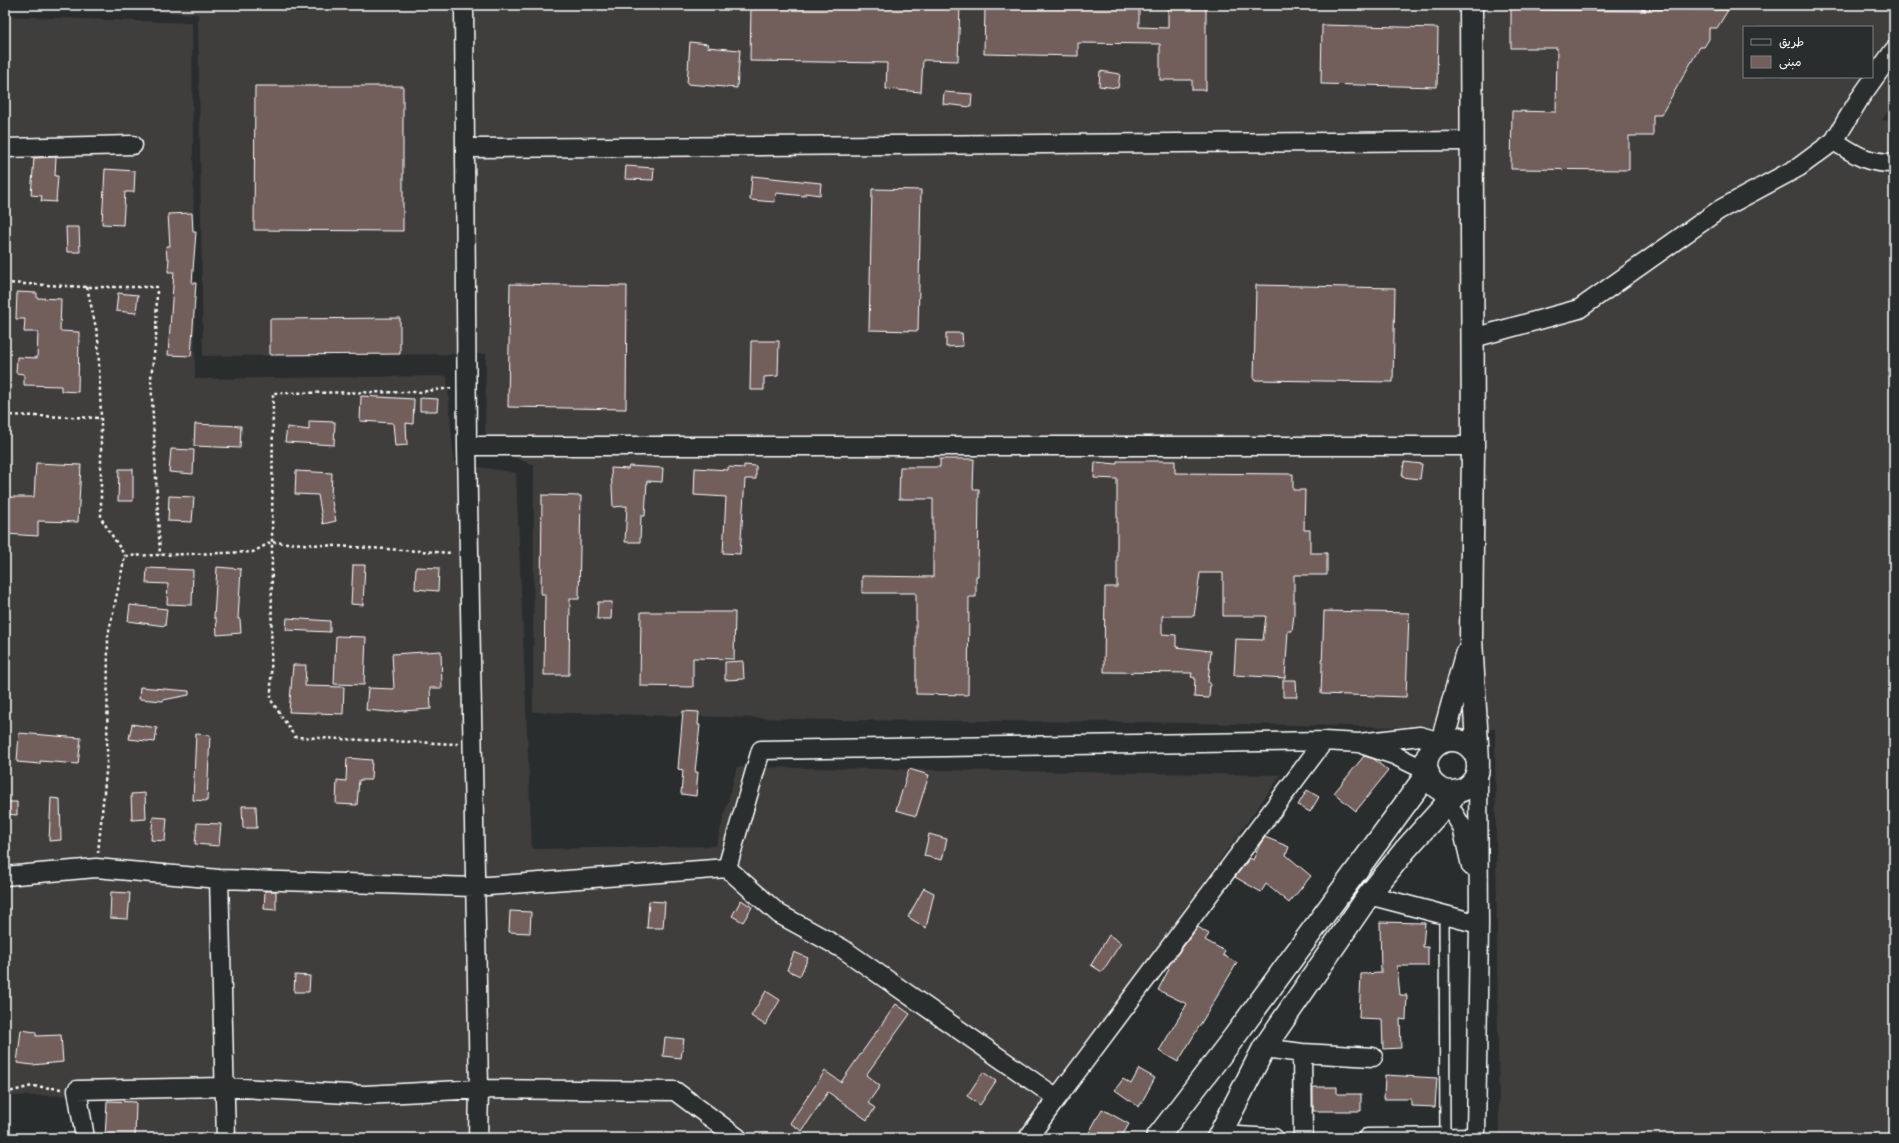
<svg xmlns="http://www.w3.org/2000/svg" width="1899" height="1143" viewBox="0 0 1899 1143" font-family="Itim,'Playpen Sans Arabic',sans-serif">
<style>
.built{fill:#403c3c;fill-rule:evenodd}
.building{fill:#725f5c;stroke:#fff}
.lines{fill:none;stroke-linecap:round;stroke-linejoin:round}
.lane-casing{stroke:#fff;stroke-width:12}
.street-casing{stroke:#fff;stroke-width:21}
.secondary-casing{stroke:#fff;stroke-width:25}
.path{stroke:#fff;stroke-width:2.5;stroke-dasharray:3 3;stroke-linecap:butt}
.lane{stroke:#2a2d2e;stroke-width:9}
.street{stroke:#2a2d2e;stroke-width:18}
.secondary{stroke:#2a2d2e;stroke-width:22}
</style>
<rect width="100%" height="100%" fill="#2a2d2e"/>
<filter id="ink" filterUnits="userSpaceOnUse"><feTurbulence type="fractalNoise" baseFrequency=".025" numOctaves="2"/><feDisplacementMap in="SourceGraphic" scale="8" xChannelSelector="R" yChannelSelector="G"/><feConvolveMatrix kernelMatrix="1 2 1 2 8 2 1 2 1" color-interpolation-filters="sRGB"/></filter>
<g filter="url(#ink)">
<!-- built -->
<path class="built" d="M50,5H1894V103L1882,120L1894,121V1138H1499L1495,729L1137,722L831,720L533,712L534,465L485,446L486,354L203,356L198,14ZM1744,27H1872V77H1744Z
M5,16L192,23L195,379L447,376L454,463L516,473L532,849L716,846L737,767L1281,775L1021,1138H109L107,1095L5,1096Z"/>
<!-- building -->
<path class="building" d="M751,5H960L958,61L923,60L921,92L886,89L887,63L750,61Z
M985,5H1139V27L1168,28V5H1206V90H1192V80H1160V44L1078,43V56L984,54Z
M1511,5H1524V10L1646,11L1641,9L1728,10L1717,28H1709V39L1704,47H1700L1661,115H1653V136H1629V170L1511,169L1512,111L1556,112L1557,48H1511Z
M1322,25L1438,28L1437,87L1321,84Z
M690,42L708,44L707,47L740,50L737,88L687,84Z
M1100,71L1120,74L1118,88L1099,86Z
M255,86H403V231L254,230Z
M944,92L972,94L971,107L943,104Z
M56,157L55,176H58L56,202L41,201L42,196L31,195L34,158Z
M626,166L654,168L653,180L625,179Z
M105,169L135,171L134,192H125L123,225L102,224Z
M752,176L821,183L820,195L805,193V196L776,193L775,202L750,200Z
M872,189L921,190L918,331L869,330Z
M192,213L193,232H196L192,283H196L191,356L168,355L174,272H168L169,258H167L166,246H170L168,214Z
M66,227H79L80,252H67Z
M510,284L627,286L626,409L508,407Z
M1256,285L1395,288L1393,382L1254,380Z
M17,292L37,293V298L61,299L60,331L79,332L78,392L61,391V386L24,385V374L16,373L17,357L37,358L38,332H24L25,319H16Z
M118,293L138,295L136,313L116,311Z
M400,318V354L270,355V319Z
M946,333H962L963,346L946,347Z
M751,341H779L778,376L764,377V390H750Z
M361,396L414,399L413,424L406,423L407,445L395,446L393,423L360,421Z
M420,398L438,399L437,411H420Z
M309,421L335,422L334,445L285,442L287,427L309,430Z
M195,424L241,426L240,448L194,446Z
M171,449L194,450L193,474L169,472Z
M940,459H974L973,489H979L978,576H976V597H969L968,695L916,694V593H862V576L933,577V499H899L900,467H940Z
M1117,461H1175V473L1293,474V490H1305L1304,530H1310V553H1327V575H1294V615L1292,631H1288L1285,678L1234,675L1236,639L1263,640L1266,616H1223V573H1200L1194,616H1162V634L1176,635V647L1211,651L1208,682L1210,683L1209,698L1194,697L1195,678L1191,677L1192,673L1104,672L1105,587H1117V479L1094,478L1095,462L1117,464Z
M1404,462L1422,464L1420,479L1402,477Z
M36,463L81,465L78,522L38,521V536L5,534V497H34Z
M744,465L756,466V479H745L740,554L723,553L726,497L694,495L695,468L728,470V467L744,468Z
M629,466L663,468L662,482L647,481L645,516H641L640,542H625L627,506L613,507L611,468L628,469Z
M119,469H133V501H118Z
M296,471L332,473L331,497L336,521L323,524L318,495L295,494Z
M542,495L581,496L579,599H570L569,675H544L545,594H541Z
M169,496L194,497L192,522L168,521Z
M353,565H365L363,605L351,604Z
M217,567L241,569L238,619H240L241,633L217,635L216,618H214Z
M416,567L439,568L438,591L415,589Z
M147,568L193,570L192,605L167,604L168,584L146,583Z
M598,602H612L611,619H597Z
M130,605L167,609L165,626L128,621Z
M1324,611L1409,613L1406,697L1321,694Z
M641,612H735L734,659L693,658V687L640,686Z
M287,618L330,621V632L286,630Z
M336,636L366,637L364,685L334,684Z
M441,651L442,688H430L431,709L389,712L366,710L368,688L394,689L392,654Z
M743,661L744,679L725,680V662Z
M293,665H306L305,686L344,687L343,714L289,712Z
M1283,680H1296L1297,697H1283Z
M140,687L189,691V695L163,700V701L139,699Z
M683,711L699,712L698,725H700L695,772H698L696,796L681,794L683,770L678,769Z
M132,724L157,728L155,742L129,739Z
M19,733L81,738L78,764L40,761V764L17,762Z
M196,734L210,735L207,801L193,800Z
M1364,756L1374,759L1388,771L1356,811L1334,793Z
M347,758L372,760L371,780H359L357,805L336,804L337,780L346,781Z
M909,769L929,775L916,816L896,810Z
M1307,790L1319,797L1310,812L1298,805Z
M145,793L146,819L132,820L131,794Z
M51,798L60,799L61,840L49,841Z
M5,802H17V815L5,814Z
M242,806H256L257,828H243Z
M153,817L167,818L165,841L151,840Z
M197,823L221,824L219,846L195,844Z
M929,834L947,839L942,860L924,856Z
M1265,837L1289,847L1286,855L1311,876L1289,903L1266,884L1261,892L1235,877L1250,858L1253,860L1259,846Z
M924,888L934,893L926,928L908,917Z
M265,891H276V910L264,909Z
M111,892L130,893L128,919L110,918Z
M741,900L752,907L743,922L732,916Z
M649,901L665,902L663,928H647Z
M510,911L531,912L530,933L509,932Z
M1380,922L1425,923L1423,947H1428V966H1397L1400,995H1407L1406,1020L1400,1019L1401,1048L1383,1049L1382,1019L1359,1018L1361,974L1381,973Z
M1198,927L1209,934L1205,940L1225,951L1223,955L1237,963L1178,1062L1159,1051L1187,1004L1158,990L1169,969L1167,968Z
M1109,935L1121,943L1102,972L1091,965Z
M794,952L808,958L800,976L787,970Z
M295,975L310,976L309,992H294Z
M766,991L780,1000L765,1025L751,1016Z
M896,1004L910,1014L866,1075L880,1086L868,1103L875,1108L867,1120L828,1092L802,1131L790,1123L825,1071L841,1082Z
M21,1030L36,1032V1036L61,1035L63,1062L32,1065L17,1063Z
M665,1037L684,1039L681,1058L663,1056Z
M1139,1069L1155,1078L1139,1107L1115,1090L1123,1079L1131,1084Z
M983,1072L996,1081L980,1105L967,1096Z
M1385,1075L1437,1078L1435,1107L1411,1106V1099H1384Z
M1313,1087H1337V1094H1361V1111H1313Z
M107,1101L136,1102L135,1138H105Z
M1102,1109L1129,1124L1121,1138H1086Z"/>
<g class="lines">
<defs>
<path id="lane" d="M1444,916L1445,1138"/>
<path id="street" d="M464,5L467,446H1473
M1834,141C1856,155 1866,163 1894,163
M5,148L133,145
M465,148L1471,141
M1473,338L1579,309L1719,210L1799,167L1834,141L1860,98L1894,50
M467,446L479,1089L478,1138
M1324,741L1057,1098L843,949L779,914L727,868L761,750L1324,741L1359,743L1420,736L1441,742
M1364,745L1394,755L1427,771
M1438,787L1462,827L1471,866
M5,876L96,868L219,879L474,887L727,868
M219,879L226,1138
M1369,895L1479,924
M1264,1048L1302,1053L1373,1057
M1302,1053L1303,1138
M1220,1135L1274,1138
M85,1138L77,1090L224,1087L365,1095L479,1089L675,1091L738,1138
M1028,1138L1057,1098
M1367,1138L1476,1137
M1476,1138L1479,924L1478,767"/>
<path id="secondary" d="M1471,5L1473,446L1471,639L1478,762
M1426 766a26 26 0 1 1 52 0a26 26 0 1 1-52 0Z
M1442,742L1466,655
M1157,1138L1235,1036L1428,773
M1218,1138L1264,1048L1369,895L1405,850L1458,791"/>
</defs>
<!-- lane casing -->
<use href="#lane" class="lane-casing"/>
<!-- street casing -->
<use href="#street" class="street-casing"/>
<!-- secondary casing -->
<use href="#secondary" class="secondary-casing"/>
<!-- path -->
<path class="path" d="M5,283L87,287H157L156,338L151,378L160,555
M87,287L98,337L101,418V518L125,556
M451,388L420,392L273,393L271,700L295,737L458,744
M5,415L101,418
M98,853L107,762L108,636L125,556L253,552L271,542L452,553
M5,1093L32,1086L62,1089"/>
<!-- lane -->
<use href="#lane" class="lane"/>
<!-- street -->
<use href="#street" class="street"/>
<!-- secondary -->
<use href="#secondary" class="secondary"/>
</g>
</g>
<!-- margin -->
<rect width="1899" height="1143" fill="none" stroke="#2a2d2e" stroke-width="20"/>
<rect x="10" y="10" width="1879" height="1123" fill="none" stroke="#fff" stroke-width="1.5" filter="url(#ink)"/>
<!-- legend -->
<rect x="1743" y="26" width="130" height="52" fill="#2a2d2e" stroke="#7f8182"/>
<rect x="1751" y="39" width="20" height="6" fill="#2a2d2e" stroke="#7f8182"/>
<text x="1779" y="46" font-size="12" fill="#ffffff">طريق</text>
<rect x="1751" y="56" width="20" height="12" fill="#725f5c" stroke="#7f8182"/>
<text x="1779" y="66" font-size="12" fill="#ffffff">مبنى</text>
</svg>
